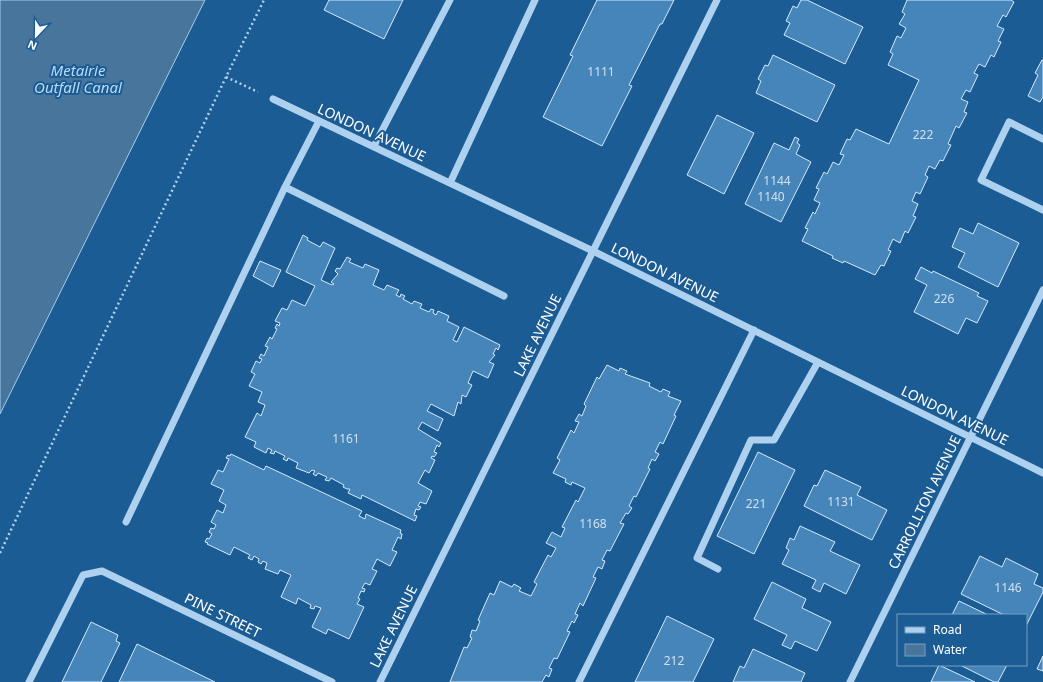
<svg xmlns="http://www.w3.org/2000/svg" width="1043" height="682" viewBox="0 0 1043 682" font-family="'Noto Sans',sans-serif">
<style>
.water{fill:#48759c;stroke:#a1cef1}
.building{fill:#4585ba;stroke:#d4e9fa}
.lines{fill:none;stroke-linecap:round;stroke-linejoin:round}
.path{stroke:#aed1ef;stroke-width:2.5;stroke-dasharray:2 3;stroke-linecap:butt}
.minor{stroke:#aed1ef;stroke-width:7}
.labels{text-anchor:middle;dominant-baseline:central;stroke-width:4;stroke-linejoin:round;paint-order:stroke}
.number-label{font-size:12px;fill:#d0e0ee}
.street-label{font-size:14px;fill:#fff;stroke:#1c5c94}
.water-label{font-size:15px;font-style:italic;fill:#badbf6;stroke:#1c5c94}
</style>
<rect width="100%" height="100%" fill="#1c5c94"/>
<!-- water -->
<path class="water" d="M0,0H205L0,414Z"/>
<!-- building -->
<path class="building" d="M329,0H403L384,39L324,10Z
M597,0H674L662,24H660L629,85L632,86L602,146L543,117L573,56L570,55Z
M801,0H807L863,27L845,64L784,35L790,23L786,21L793,6L797,8Z
M907,0H1011L1014,2L1006,17L1003,15L997,26L1004,29L998,41L1001,42L994,57L991,55L985,67L979,64L974,73L978,75L970,92L966,90L961,99L968,102L964,112L967,113L959,128L956,126L948,144L951,145L943,161L940,160L935,169L929,166L925,175L928,177L920,194L916,192L912,201L918,204L913,216L916,217L908,233L905,231L900,243L893,239L888,250L891,251L884,266L881,265L875,275L844,261L843,263L832,258L833,256L802,241L808,229L805,228L813,212L815,214L820,203L814,200L819,189L816,188L824,172L827,174L833,162L839,165L844,155L840,154L847,139L850,140L856,129L889,144L919,80L888,65L893,54L890,52L897,36L901,38L906,28L899,24L905,14L902,12Z
M773,55L835,85L817,122L756,93L761,81L758,79L765,65L768,66Z
M1042,60H1043V97L1040,102L1028,96L1038,75L1035,73Z
M717,115L754,133L724,194L687,175Z
M795,137L799,139L797,143L800,145L796,154L811,162L781,222L745,204L774,143L789,150Z
M978,223L1019,243L998,287L958,267L965,253L952,247L960,228L973,234Z
M303,235L308,238L307,240L320,247L323,242L335,248L321,280L332,285L334,284L331,282L338,274L335,271L337,268L340,269L347,257L351,259L349,262L363,268L365,264L379,270L373,285L384,290L387,285L399,290L396,295L400,297L401,294L405,296L403,299L412,304L414,301L422,304L420,308L429,312L431,309L434,310L433,313L436,315L438,311L449,316L447,321L459,327L453,340L457,342L464,327L500,345L498,350L496,348L493,354L495,355L489,362L494,364L488,378L473,371L468,383L472,385L466,397L462,395L461,404L458,402L454,416L431,404L427,411L443,419L438,431L422,422L418,429L441,443L439,447L437,445L434,452L437,453L434,457L432,456L431,458L435,460L429,473L425,470L418,483L432,491L426,504L420,502L418,506L421,507L419,510L416,509L414,515L417,516L415,521L362,495L361,499L348,493L350,489H347L343,487L344,485L331,478L329,481L325,480L327,477L318,473L316,476L313,474L315,471L312,470L309,473L296,468L298,463L288,458L287,461L283,459L285,456L275,451L274,454L270,453L272,450L268,448L266,453L254,447L256,442L245,437L257,413L261,416L265,405L258,402L262,392L249,386L255,374L251,372L256,361L260,363L262,359L259,358L261,354L264,356L268,347L265,346L270,337L272,339L277,329L275,328L277,324L279,326L280,323L275,321L282,308L287,310L292,300L305,306L315,286L286,272Z
M260,261L281,270L273,287L253,276Z
M921,267L932,273L933,271L979,293L977,296L988,301L977,323L966,318L958,334L914,312L927,285L915,279Z
M607,365L619,371L620,368L627,371L625,374L650,383L649,386L661,392L663,389L670,392L668,396L681,401L674,415L676,416L663,444L660,442L655,452L659,454L655,461L652,459L648,468L650,469L636,497L634,496L629,506L632,508L628,514L626,513L620,523L624,524L610,551L607,550L602,560L605,561L602,569L598,567L593,577L596,578L583,606L580,603L575,614L578,615L574,623L572,621L567,631L570,632L557,659L554,658L549,668L552,669L549,677L546,675L542,682H450L464,647L467,648L472,638L470,637L472,630L476,631L480,621L478,620L490,593L494,595L500,581L512,587L514,584L521,588L519,591L531,596L537,584L534,582L548,555L551,557L556,548L546,543L552,532L561,537L565,528L562,527L576,500L578,502L585,488L572,482L571,485L565,482L566,479L553,473L560,460L557,458L571,430L574,433L579,422L575,421L579,414L582,416L586,406L584,404L597,377L599,379Z
M758,452L795,470L754,554L717,536Z
M231,454L264,470L266,466L362,511L359,516L365,519L366,514L401,530L400,533L402,534L401,539L398,537L392,550L397,552L390,566L377,559L372,569L377,571L370,585L365,583L362,588L365,589L364,592L361,591L358,598L360,599L357,604L364,607L349,639L328,629L326,634L312,627L321,608L315,606L314,609L310,608L311,605L298,598L296,604L281,597L291,575L280,570L278,574L265,569L267,563L263,561L261,564L258,562L259,559L254,556L252,560L248,558L250,555L234,547L230,555L207,544L208,543L205,542L207,538L209,539L212,534L209,532L211,528L214,529L216,525L211,522L217,510L223,513L226,505L219,501L224,490L211,484L218,470L223,472L229,459L226,458L228,455L230,456Z
M825,470L861,487L857,495L887,510L872,540L804,506L814,485L817,486Z
M800,526L835,542L830,551L860,565L846,594L824,583L820,592L812,588L816,580L782,564L789,550L786,548L790,538L794,540Z
M980,556L1002,567L1006,558L1038,574L1034,584L1043,588V592L1026,626V615H1004L961,594Z
M772,582L806,599L802,608L831,622L817,651L795,641L791,649L782,645L787,635L754,619Z
M959,601L988,615H952Z
M667,616L714,639L693,682H635Z
M91,622L118,635L116,641L120,643L101,682H62Z
M137,644L215,682H119Z
M753,649L805,673L801,682H733L740,666L744,668Z
M1043,656V671L1037,669Z
M939,665L975,682H931Z
M960,665H1007L998,682H994Z"/>
<g class="lines">
<!-- path -->
<path class="path" d="M226,77L258,92
M0,553L226,77L264,0"/>
<!-- minor -->
<path class="minor" d="M273,99L593,251L1043,473
M1043,139L1009,122L981,180L1043,210
M374,146L450,0
M450,183L535,0
M285,187L504,296
M126,522L285,187L319,121
M718,569L697,558L751,440H774L818,362
M29,682L83,575L102,571L332,682
M380,682L717,0
M579,682L754,330
M850,682L1043,290"/>
</g>
<g class="labels">
<!-- number labels -->
<g class="number-label">
<text x="601" y="71">1111</text>
<text x="923" y="134">222</text>
<text x="777" y="180">1144</text>
<text x="771" y="196">1140</text>
<text x="944" y="298">226</text>
<text x="346" y="438">1161</text>
<text x="841" y="501">1131</text>
<text x="756" y="503">221</text>
<text x="593" y="523">1168</text>
<text x="1008" y="587">1146</text>
<text x="674" y="660">212</text>
</g>
<!-- street labels -->
<g class="street-label">
<text transform="translate(372 132) rotate(25)">LONDON AVENUE</text>
<text transform="translate(665 272) rotate(26)">LONDON AVENUE</text>
<text transform="translate(537 335) rotate(-64)">LAKE AVENUE</text>
<text transform="translate(955 415) rotate(26)">LONDON AVENUE</text>
<text transform="translate(924 502) rotate(-64)">CARROLLTON AVENUE</text>
<text transform="translate(223 615) rotate(26)">PINE STREET</text>
<text transform="translate(393 626) rotate(-64)">LAKE AVENUE</text>
</g>
<!-- water labels -->
<g class="water-label">
<text x="78" y="70">Metairie<tspan x="78" dy="17">Outfall Canal</tspan></text>
</g>
</g>
<!-- legend -->
<rect x="897" y="614" width="130" height="52" fill="#1c5c94" stroke="#779dbf"/>
<rect x="905" y="627" width="20" height="6" fill="#aed1ef" stroke="#779dbf"/>
<text x="933" y="634" font-size="12" fill="#ffffff">Road</text>
<rect x="905" y="644" width="20" height="12" fill="#48759c" stroke="#779dbf"/>
<text x="933" y="654" font-size="12" fill="#ffffff">Water</text>
<!-- north arrow -->
<g transform="translate(36 36) rotate(202)" stroke="#1c5c94" stroke-width="3" paint-order="stroke">
<path d="M0-3L7 15L0 10L-7 15Z" fill="#ffffff"/>
<text y="-6" font-size="11" font-weight="bold" text-anchor="middle" fill="#ffffff">N</text>
</g>
</svg>
